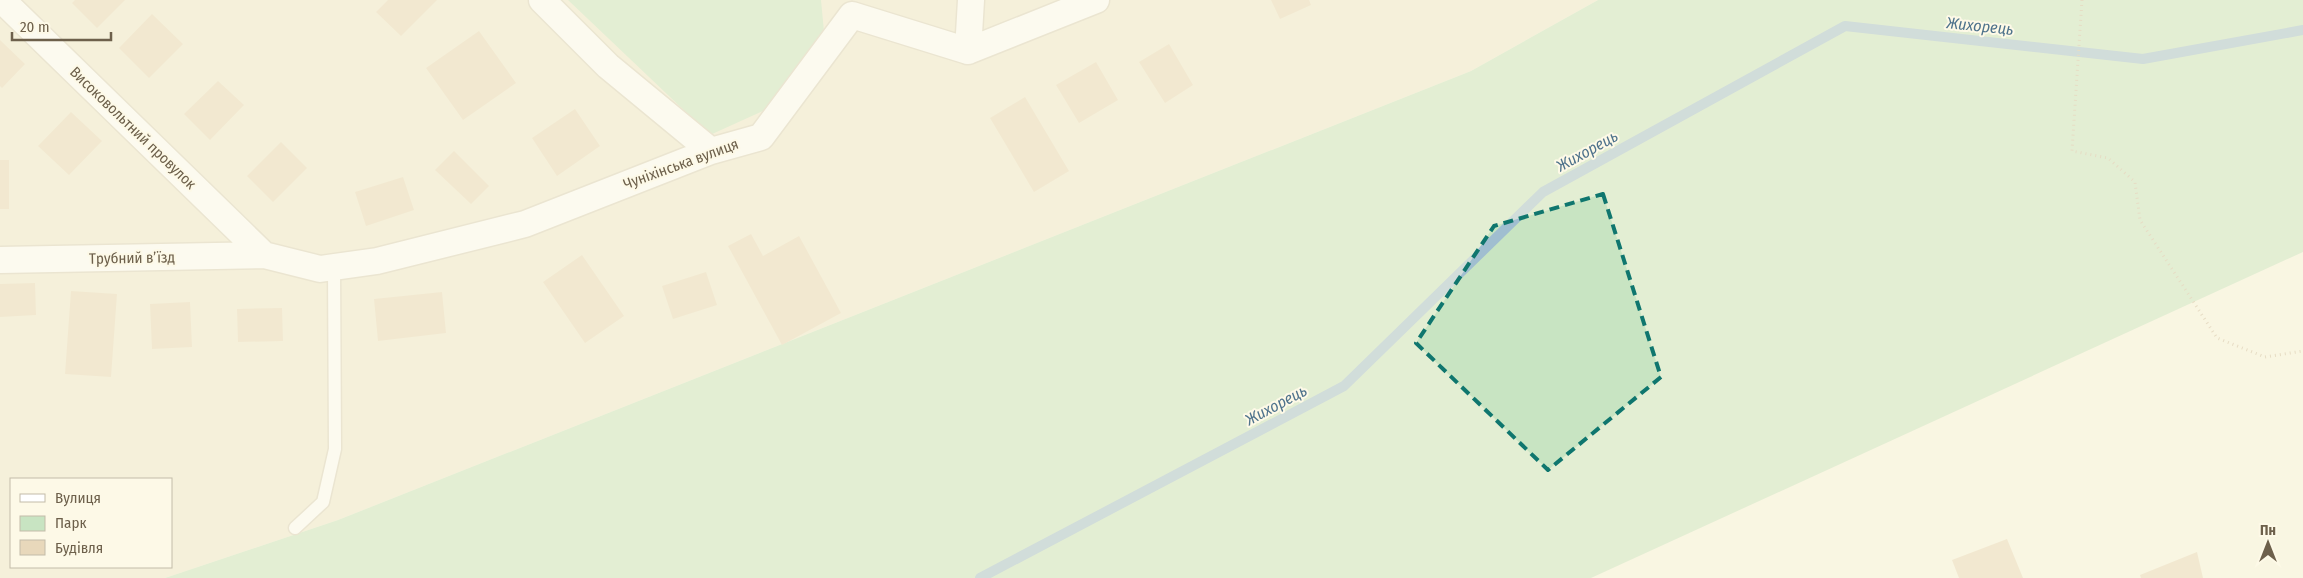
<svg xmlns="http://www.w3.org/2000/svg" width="2303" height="578" viewBox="0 0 2303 578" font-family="'Fira Sans Condensed',sans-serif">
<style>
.residential{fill:#f0e9d1;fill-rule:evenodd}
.green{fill:#c8e4c2}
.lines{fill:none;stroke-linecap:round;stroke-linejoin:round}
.stream{stroke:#a0bed0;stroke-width:10}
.building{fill:#e8d8bb}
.lane-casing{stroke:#d9d1bd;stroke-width:15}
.street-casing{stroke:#d9d1bd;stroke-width:29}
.path{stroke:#cfbea0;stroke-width:3;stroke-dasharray:1 4;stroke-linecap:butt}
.lane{stroke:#fff;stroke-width:12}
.street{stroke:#fff;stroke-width:26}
.marked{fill:none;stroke:#0f766e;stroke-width:4;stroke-dasharray:10 6;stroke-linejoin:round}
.labels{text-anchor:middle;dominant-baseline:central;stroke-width:4;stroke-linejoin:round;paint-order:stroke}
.street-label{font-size:15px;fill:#6d604b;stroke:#fdf9e7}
.water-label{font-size:16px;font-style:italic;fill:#4f738c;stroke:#fdf9e7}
</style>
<rect width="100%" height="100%" fill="#f9f5e2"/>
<!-- residential -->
<path class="residential" d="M0,0H1598L1471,71L338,520L165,578H0ZM11,479H171V567H11Z"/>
<!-- green -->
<path class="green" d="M568,0H821L825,42L772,107L710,135Z
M1598,0H2303V252L1591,578H165L338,520L1471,71Z"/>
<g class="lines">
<!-- stream -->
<path class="stream" d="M980,578L1344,386L1543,192L1845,26L2143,59L2303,30"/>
</g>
<!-- building -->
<path class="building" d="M75,0H125L97,28L72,3Z
M388,0H437L401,36L376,12Z
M1271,0H1309L1311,5L1280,19Z
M152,14L183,44L149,78L119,48Z
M479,31L516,83L463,120L426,68Z
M0,40L25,64L2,88L0,86Z
M1169,44L1193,85L1165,103L1139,62Z
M1096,62L1118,100L1079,123L1056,85Z
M218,81L244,105L210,140L184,114Z
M1025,97L1069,171L1034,192L990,118Z
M575,109L600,146L557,176L532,138Z
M71,112L102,141L69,175L38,146Z
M281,142L307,168L273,202L247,176Z
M454,151L489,186L471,204L435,170Z
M0,160H9V209H0Z
M403,177L414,210L366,226L355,192Z
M751,234L763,256L799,236L841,313L782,345L728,246Z
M582,255L624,316L585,343L543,282Z
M706,272L717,305L673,319L662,286Z
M35,283L36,315L0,317V284Z
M71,291L117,294L111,377L65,374Z
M442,292L446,333L378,341L374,299Z
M190,302L192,347L152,349L150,304Z
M282,308L283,341L238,342L237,309Z
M2007,539L2023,578H1959L1952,560Z
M2197,552L2203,578H2141L2140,575Z"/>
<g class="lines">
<defs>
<path id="lane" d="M295,528L323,502L335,449L334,267"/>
<path id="street" d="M2,0L264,255
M542,0L608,66L711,151
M852,15L968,51L1096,0
M968,51L971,0
M0,260L264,255L320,269L377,261L525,224L711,151L761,137L852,15"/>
</defs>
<!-- lane casing -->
<use href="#lane" class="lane-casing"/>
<!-- street casing -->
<use href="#street" class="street-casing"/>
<!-- path -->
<path class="path" d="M2082,0L2072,151L2108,158L2135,182L2140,220L2217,338L2265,357L2303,351"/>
<!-- lane -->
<use href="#lane" class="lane"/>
<!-- street -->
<use href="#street" class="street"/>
</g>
<!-- marked area -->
<path d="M0 0H2303V578H0ZM1603,194L1661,377L1548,470L1416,343L1494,226Z" fill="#f9f5e2" fill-opacity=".55" fill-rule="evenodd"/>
<path class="marked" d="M1603,194L1661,377L1548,470L1416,343L1494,226Z"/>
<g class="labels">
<!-- street labels -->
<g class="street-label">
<text transform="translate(133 128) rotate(44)">Високовольтний провулок</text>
<text transform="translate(681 164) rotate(-20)">Чуніхінська вулиця</text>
<text transform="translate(132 258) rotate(-1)">Трубний в’їзд</text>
</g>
<!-- water labels -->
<g class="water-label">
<text transform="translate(1980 26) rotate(6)">Жихорець</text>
<text transform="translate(1587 151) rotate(-29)">Жихорець</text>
<text transform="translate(1276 405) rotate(-28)">Жихорець</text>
</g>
</g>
<!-- legend -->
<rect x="10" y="478" width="162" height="90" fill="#fdf9e7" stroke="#c3bca9"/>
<rect x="20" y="494" width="25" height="8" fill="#ffffff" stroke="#c3bca9"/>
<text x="55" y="503" font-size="15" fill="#6d604b">Вулиця</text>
<rect x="20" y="516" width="25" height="15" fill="#c8e4c2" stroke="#c3bca9"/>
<text x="55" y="528" font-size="15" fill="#6d604b">Парк</text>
<rect x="20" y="540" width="25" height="15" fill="#e8d8bb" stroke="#c3bca9"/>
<text x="55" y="553" font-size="15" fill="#6d604b">Будівля</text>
<!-- north arrow -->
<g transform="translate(2268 543)" stroke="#fdf9e7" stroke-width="4" paint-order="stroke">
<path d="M0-4L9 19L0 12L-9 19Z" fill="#6d604b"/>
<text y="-8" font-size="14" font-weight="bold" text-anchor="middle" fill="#6d604b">Пн</text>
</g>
<!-- scale -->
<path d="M12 32v8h99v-8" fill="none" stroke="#6d604b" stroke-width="2.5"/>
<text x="20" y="32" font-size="15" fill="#6d604b" stroke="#fdf9e7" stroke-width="4" paint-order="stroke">20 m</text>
</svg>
